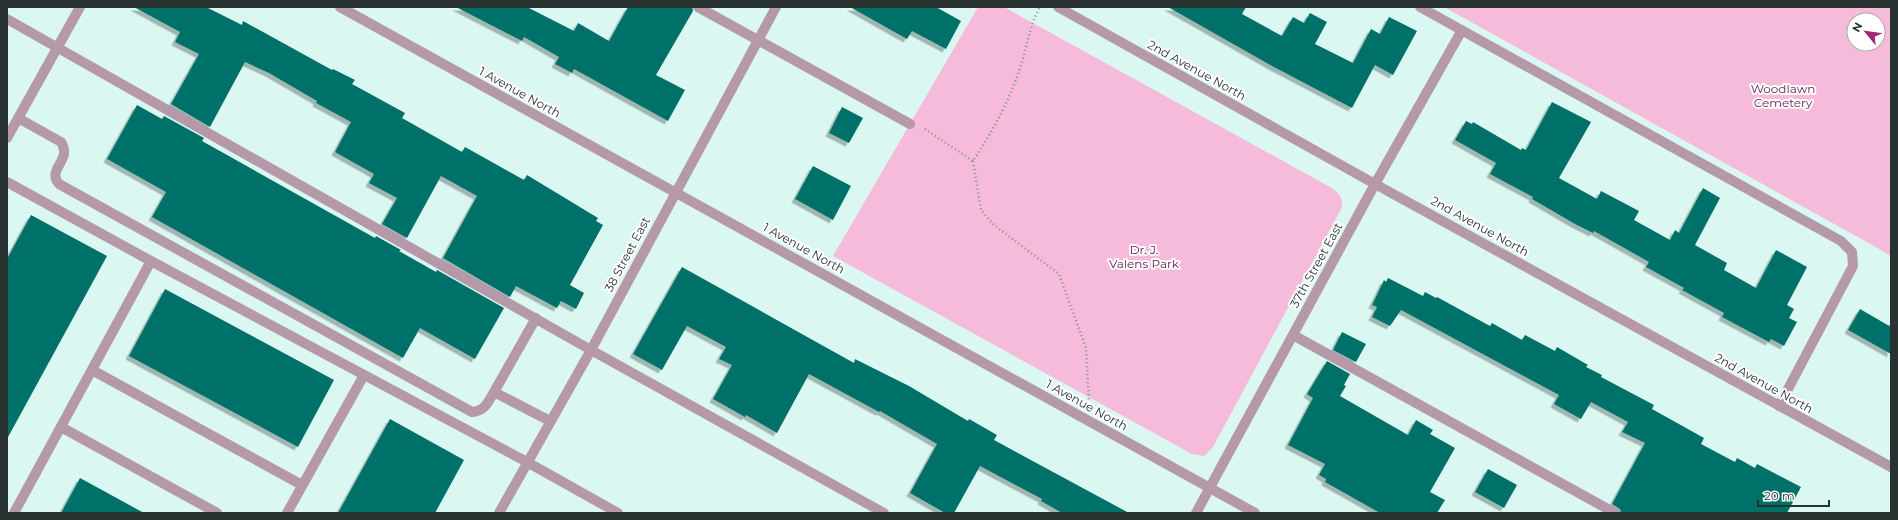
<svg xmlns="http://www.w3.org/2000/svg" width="1898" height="520" viewBox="0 0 1898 520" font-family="Montserrat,sans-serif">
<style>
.green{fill:#f6badb;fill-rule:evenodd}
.building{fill:#017167;filter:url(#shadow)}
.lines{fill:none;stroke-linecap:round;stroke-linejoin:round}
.path{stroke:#7e918e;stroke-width:2.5;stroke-dasharray:1 3;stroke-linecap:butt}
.minor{stroke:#b599a8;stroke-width:10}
.labels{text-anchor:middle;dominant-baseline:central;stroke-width:4;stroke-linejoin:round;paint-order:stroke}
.street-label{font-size:12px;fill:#283331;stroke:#fff}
.park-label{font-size:12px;fill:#641c4b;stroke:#fff}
</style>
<defs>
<filter id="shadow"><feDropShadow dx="-3.5" dy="3.5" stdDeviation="0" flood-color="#0004"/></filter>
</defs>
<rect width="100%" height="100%" fill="#dbf7f2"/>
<!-- green -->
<path class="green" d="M978,7H1004L1330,187C1339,193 1344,198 1341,209L1213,447L1204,456L1192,454L833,256Z
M1444,7H1891V256L1874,246ZM1854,20H1878V44H1854Z"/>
<!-- building -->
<path class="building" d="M134,7H206L242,25L243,21L332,70L333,69L355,80L352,84L405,113L402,118L462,152L465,147L524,180L527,175L598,218L596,221L603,225L570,285L584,293L576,309L561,301L557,308L516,286L510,297L443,258L477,196L441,176L407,238L382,224L397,198L369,183L374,174L335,152L351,122L316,103L317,101L269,73L245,62L210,127L171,104L199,54L175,42L180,32Z
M456,7H527L574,31L578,23L609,41L628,7H692L693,11L656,75L685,90L668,121L574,69L572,73L555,64L559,57L524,37L522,41Z
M850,7H936L961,21L946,49L912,31L907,39Z
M1168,7H1246L1242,14L1282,36L1293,17L1304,23L1310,13L1327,22L1315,44L1353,63L1371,29L1380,34L1389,17L1417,31L1393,75L1375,65L1352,108L1272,66Z
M1552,102L1591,122L1559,178L1597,199L1601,191L1639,211L1634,220L1670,240L1675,230L1679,233L1703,188L1720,198L1695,245L1727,263L1724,270L1756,288L1776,250L1807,267L1787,305L1794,309L1789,318L1797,322L1784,346L1771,339L1769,342L1722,317L1724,313L1682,290L1684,288L1646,267L1649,262L1642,258L1594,231L1593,233L1575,224L1532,199L1533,197L1490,174L1496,163L1455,140L1466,121L1472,124L1473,122L1521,150L1522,148L1526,150Z
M137,105L162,119L164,116L204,138L202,141L375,238L376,236L401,250L399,251L436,272L437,270L504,308L475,359L420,328L403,358L152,217L166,192L107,159Z
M842,107L863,118L849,143L829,133Z
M813,166L851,186L833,220L795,199Z
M31,215L107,256L7,439V259Z
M682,267L854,363L855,359L909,386L968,421L969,419L997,435L994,440L1129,513H1062L1041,501L1042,499L980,466L954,513H945L910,493L937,444L880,411L879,412L809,374L777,433L746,415L745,417L713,399L732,365L719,359L726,347L687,326L662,370L633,354Z
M1388,278L1423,296L1425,292L1436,298L1437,297L1490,326L1492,323L1522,340L1525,335L1555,351L1557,347L1588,365L1586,367L1602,375L1601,377L1654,405L1652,409L1704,438L1701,444L1735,462L1737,458L1755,468L1757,464L1801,487L1787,513H1621L1620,509L1612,504L1645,443L1622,432L1628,422L1591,402L1581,419L1554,404L1559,395L1401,310L1390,326L1372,317L1377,307L1372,305L1384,280L1386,282Z
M165,289L334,380L298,447L129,356Z
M1860,309L1891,327V354L1848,330Z
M1342,332L1366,344L1356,362L1333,350Z
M1327,361L1350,374L1344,385L1346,386L1340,396L1408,435L1416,420L1433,430L1430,434L1455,448L1430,492L1445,500L1437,513H1380L1325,482L1326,479L1319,475L1325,464L1288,445L1313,398L1307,394Z
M390,419L464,460L435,513H338Z
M1488,469L1517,485L1504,508L1475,492Z
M80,478L144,513H61Z"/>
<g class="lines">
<!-- path -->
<path class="path" d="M925,129L973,161C992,132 1009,102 1020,68C1027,48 1029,26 1040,7
M973,161L981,210L994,225L1059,274L1086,348L1089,402
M1890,326L1891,323"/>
<!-- minor -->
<path class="minor" d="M340,7L1255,513
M698,7L910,124
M1058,7L1375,184L1891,467
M1420,7L1841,241L1852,252L1853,266L1779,406
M7,19L591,350L884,513
M18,118L61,142C73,160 46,169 59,184L472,412C485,411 488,402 494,392
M7,138L80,7
M7,182L151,261
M536,318L494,392L550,421
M1293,335L1615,513
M92,370L302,485
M61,427L217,513
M14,513L151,261L527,462L618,513
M287,513L364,375
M499,513L591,350L776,7
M1196,513L1375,184L1462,30"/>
</g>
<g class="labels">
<!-- street labels -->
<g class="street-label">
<text transform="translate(1197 70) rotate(29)">2nd Avenue North</text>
<text transform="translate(520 92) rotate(29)">1 Avenue North</text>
<text transform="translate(1480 226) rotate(29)">2nd Avenue North</text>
<text transform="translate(804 248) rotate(29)">1 Avenue North</text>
<text transform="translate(627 254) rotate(-62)">38 Street East</text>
<text transform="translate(1316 265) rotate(-61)">37th Street East</text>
<text transform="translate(1764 383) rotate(29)">2nd Avenue North</text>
<text transform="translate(1087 405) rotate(29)">1 Avenue North</text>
</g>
<!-- park labels -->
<g class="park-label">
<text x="1783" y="88">Woodlawn<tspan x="1783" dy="14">Cemetery</tspan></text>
<text x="1144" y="249">Dr. J.<tspan x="1144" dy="14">Valens Park</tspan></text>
</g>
</g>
<!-- border -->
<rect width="1898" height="520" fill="none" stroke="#283331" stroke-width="16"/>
<!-- north arrow -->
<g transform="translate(1866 32) rotate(299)"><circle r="19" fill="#ffffff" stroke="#a9adad"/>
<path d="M0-3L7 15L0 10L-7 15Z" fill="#a22579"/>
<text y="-6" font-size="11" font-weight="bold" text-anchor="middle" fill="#283331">N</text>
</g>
<!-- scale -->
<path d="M1758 500v6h71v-6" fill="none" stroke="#283331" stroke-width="2"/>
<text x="1764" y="500" font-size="12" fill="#283331" stroke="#ffffff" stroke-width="3" paint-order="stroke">20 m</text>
</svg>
